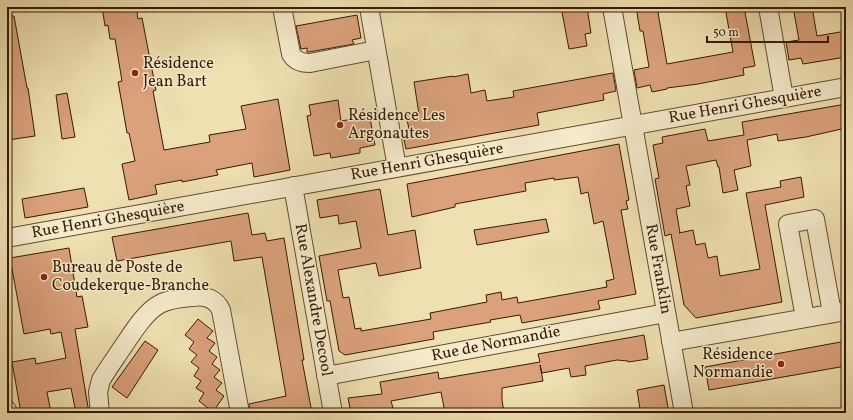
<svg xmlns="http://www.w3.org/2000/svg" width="853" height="420" viewBox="0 0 853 420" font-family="Vollkorn,serif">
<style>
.building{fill:#daa17b;stroke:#361a05}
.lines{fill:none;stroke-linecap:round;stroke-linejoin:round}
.minor-casing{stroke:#644c30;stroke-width:20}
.minor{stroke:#f5ebcc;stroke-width:18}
.poi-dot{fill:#8f2418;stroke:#f5ebcc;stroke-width:1.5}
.labels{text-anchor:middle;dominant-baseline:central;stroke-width:3;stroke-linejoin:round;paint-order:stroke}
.poi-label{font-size:16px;fill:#361a05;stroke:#f5ebcc;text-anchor:start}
.street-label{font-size:16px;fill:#361a05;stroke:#f5ebcc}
</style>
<rect width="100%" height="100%" fill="#efe0b1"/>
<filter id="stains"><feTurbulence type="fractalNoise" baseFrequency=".005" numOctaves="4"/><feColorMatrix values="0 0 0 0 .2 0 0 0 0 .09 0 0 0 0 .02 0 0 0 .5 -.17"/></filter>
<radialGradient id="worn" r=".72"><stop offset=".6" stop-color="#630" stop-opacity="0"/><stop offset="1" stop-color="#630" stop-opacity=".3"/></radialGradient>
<!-- building -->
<path class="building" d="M102,7H136L138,19L142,18L156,90L153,91L164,150L210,142L209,135L246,129L241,106L278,99L290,170L254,177L252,163L216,170L218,175L182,182V180L155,185L157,194L129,200L122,164L135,161L129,133H127L122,104L118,82L122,81L115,39H110L108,25L105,26Z
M561,7H587L591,33L585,34L587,46L569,49Z
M636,7H657L667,64L733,52L725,7H744L755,66L743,68L744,75L698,84L667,88V89L652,92L650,85L637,88L634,70L649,67L643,31H640Z
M793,7H812L817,36L846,31V57L803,64L801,58L789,60L786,42L799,40Z
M357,15L361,38L352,40L354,44L309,52H307V48L301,49L296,26Z
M7,16H14L27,88H28L35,136L8,140L7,133Z
M613,73L616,91L603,94L604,100L537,113L539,125L406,149L402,130L409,129L406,115L419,114L414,82L453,76V77L468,74L471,93L485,90L487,101L514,97L513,91Z
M67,93L75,137L62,139L56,95Z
M338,100L341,121L359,118L360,120L370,118L375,145L360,148V153L331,158L330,153L314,156L307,116L311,115L309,105Z
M846,104V128L806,137L778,141L777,134L747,140L751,166L734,170L738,190L723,193L719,167H718L716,160L686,166L690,185L686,186L690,206L676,209L680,233H679L693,230L696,245L705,243L708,258L717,256L720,276L760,269L746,193L781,187L780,181L801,177L804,197L765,205L782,302L696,318L684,305L671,234L665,236L655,179L659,178L653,145L663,143L662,137L705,129L708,141L744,135L742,122Z
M619,144L629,200L626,201L628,209L621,210L636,294L598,301L600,309L522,323L520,315L490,320L491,322L433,332L434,339L345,355L339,351L330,301H327L319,256L361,248L356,221L339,224L338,215L320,218L317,200L380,189L388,235L415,230L421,268L379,276L376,263L338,270L343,298L349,297L355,329L361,328V331L431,319L430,313L487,302L486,295L501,292L502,300L517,297L518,303L607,287L606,281L614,279L603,221L594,224L588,192L581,194L578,177L554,180V178L525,183L526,191L455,204V207L412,217L407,184Z
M84,188L88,207L25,218L22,199Z
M248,213L252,235L265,233L267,241L284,238L304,360H302L312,413H250L249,404L286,396L262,257L234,261L231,241L117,261L112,237Z
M546,219L549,232L477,245L474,230Z
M69,248L77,297L82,296L88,327L75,329L89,413H76L71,388L47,392L51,413H21L12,362L35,358L36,364L66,358L61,332L51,334L50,329L24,334L10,258Z
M198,319L213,331L207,338L215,343L209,351L217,357L212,364L220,370L214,377L222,383L216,390L224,396L213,412L199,401L204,393L196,388L201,381L194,376L199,368L191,362L197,355L189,349L194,342L185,335Z
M644,335L648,359L628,362V361L617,360L585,366L586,375L571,377L569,368L542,373L540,365L543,381L502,388V400L504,413H445L441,392L391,401L393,408L375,411L376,413H351L348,398L382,394L380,382L438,372L439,379L511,367L540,362L538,354Z
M145,341L158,350L127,398L112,387Z
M846,341V366L709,390L705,367Z
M664,385L669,413H648L647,408L640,409L637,390Z"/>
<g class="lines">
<defs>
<path id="minor" d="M282,7L291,54C295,61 302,63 310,63L376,50
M369,7L397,168
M612,7L684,413
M768,7L784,98
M293,186L333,413
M7,238L846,87
M805,318L788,224L815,219L832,313
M671,342L846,311
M326,376L666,313
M7,410L8,413
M100,413L98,392L101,380C107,370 114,360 120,351C130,337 144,312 160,304C169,299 182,298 193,297C205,295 216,299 221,310L240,413"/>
</defs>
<!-- minor casing -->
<use href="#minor" class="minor-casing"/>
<!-- minor -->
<use href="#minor" class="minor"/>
</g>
<!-- markers -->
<g class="poi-dot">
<circle cx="135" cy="73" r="4"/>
<circle cx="340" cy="125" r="4"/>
<circle cx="44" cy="277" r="4"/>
<circle cx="781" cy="364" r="4"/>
</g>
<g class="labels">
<!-- poi labels -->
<g class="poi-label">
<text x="143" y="64">Résidence<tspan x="143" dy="18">Jean Bart</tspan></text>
<text x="348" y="116">Résidence Les<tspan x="348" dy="18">Argonautes</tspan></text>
<text x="52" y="268">Bureau de Poste de<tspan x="52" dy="18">Coudekerque-Branche</tspan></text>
<text x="773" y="355" text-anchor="end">Résidence<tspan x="773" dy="18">Normandie</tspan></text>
</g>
<!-- street labels -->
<g class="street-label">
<text transform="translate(745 105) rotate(-10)">Rue Henri Ghesquière</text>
<text transform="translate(427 162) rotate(-10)">Rue Henri Ghesquière</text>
<text transform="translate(108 220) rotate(-10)">Rue Henri Ghesquière</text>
<text transform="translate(658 269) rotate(80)">Rue Franklin</text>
<text transform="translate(313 300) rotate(80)">Rue Alexandre Decool</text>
<text transform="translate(496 344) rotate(-11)">Rue de Normandie</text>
</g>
</g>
<!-- margin -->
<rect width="853" height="420" fill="none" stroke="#efe0b1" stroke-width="24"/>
<rect x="8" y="8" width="837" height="404" fill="none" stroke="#361a05" stroke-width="2"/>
<rect x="12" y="12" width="829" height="396" fill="none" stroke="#361a05"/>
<!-- scale -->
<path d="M707 36v6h121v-6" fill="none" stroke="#361a05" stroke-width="2"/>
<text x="713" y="36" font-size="12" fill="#361a05" stroke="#f5ebcc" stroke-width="3" paint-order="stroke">50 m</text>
<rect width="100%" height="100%" filter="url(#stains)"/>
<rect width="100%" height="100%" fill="url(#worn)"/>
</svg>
